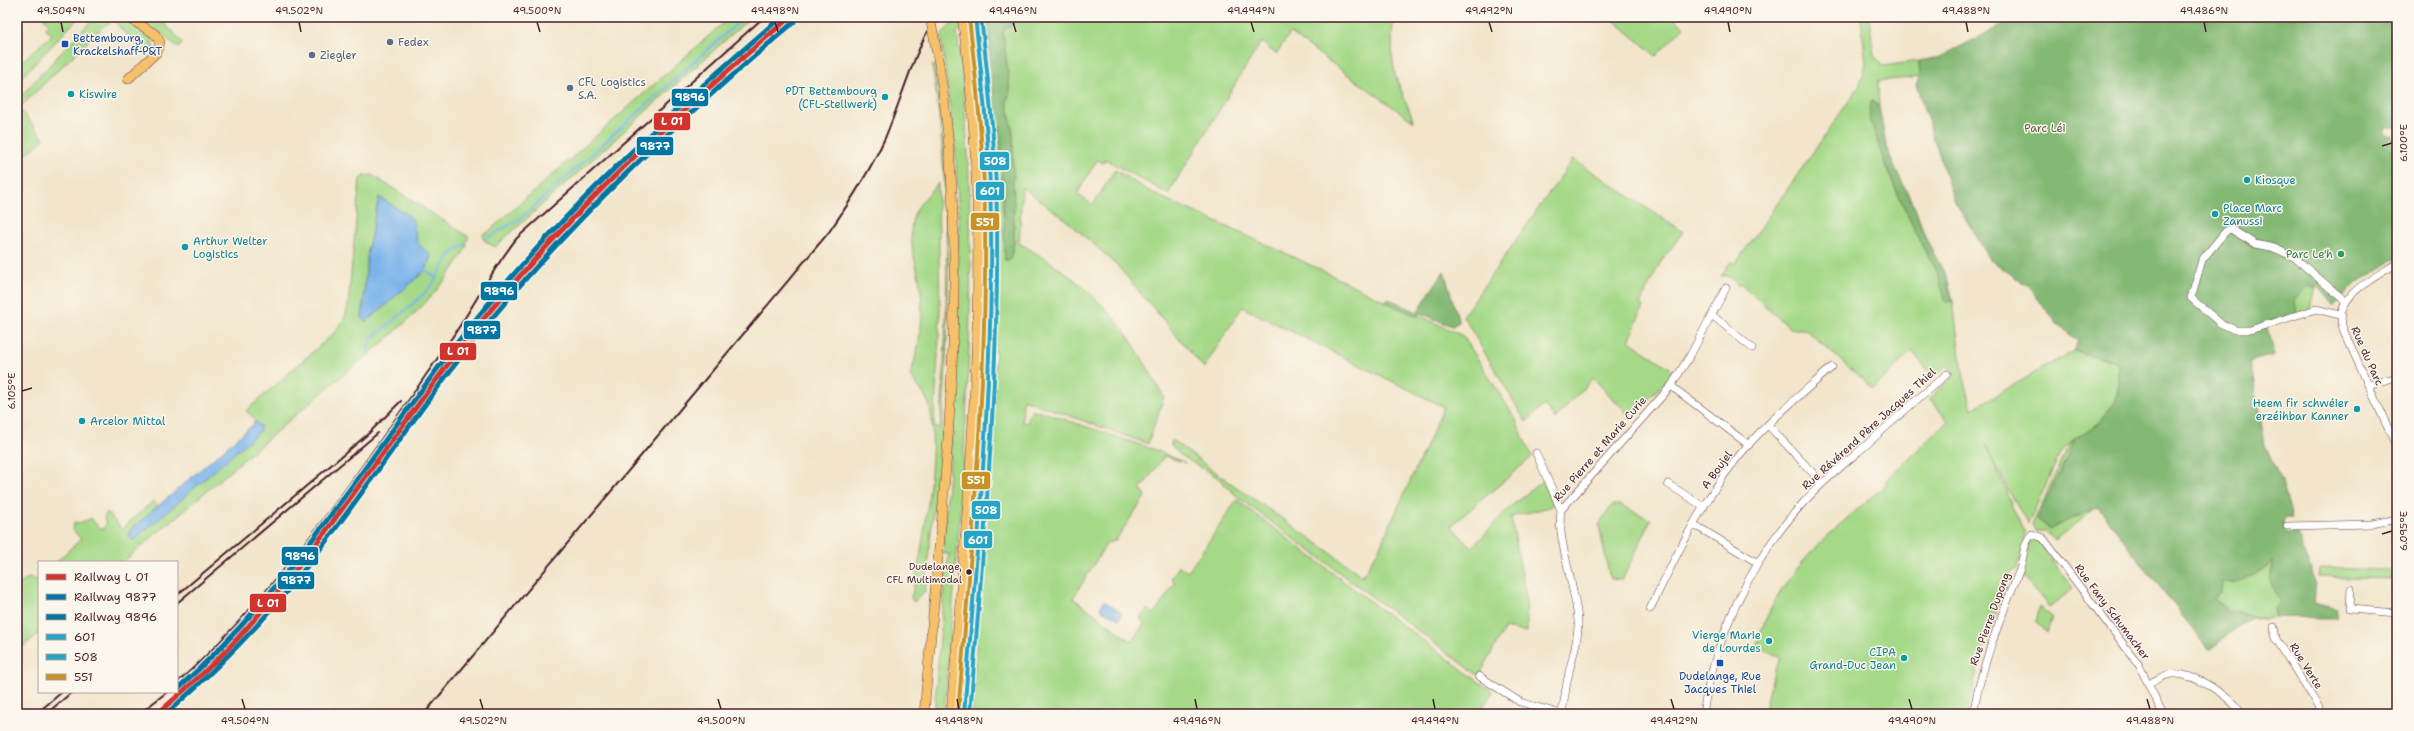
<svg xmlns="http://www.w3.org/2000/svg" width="2414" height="731" viewBox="0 0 2414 731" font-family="'Shantell Sans',sans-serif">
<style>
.green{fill:#a5d988;stroke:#787c5a;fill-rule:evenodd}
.forest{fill:#84b974;stroke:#676c50}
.water{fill:#7ab4eb;stroke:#626a8b}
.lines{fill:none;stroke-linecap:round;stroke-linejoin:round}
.stream{stroke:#7ab4eb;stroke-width:2}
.minor-casing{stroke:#633d43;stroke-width:8}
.major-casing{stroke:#633d43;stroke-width:10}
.highway-casing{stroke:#633d43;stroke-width:12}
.minor{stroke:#fff;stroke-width:7}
.major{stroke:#f5c16b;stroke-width:9}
.highway{stroke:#f5c16b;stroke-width:11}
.rail{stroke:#4a1f2b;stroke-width:2}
.major-bridge-casing{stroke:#633d43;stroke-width:10;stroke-linecap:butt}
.major-bridge{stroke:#f5c16b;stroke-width:9}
.bus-1-casing{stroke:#fbf7ec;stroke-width:7}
.bus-2-casing{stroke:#fbf7ec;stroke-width:7}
.bus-3-casing{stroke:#fbf7ec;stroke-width:7}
.bus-1{stroke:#25a4c6;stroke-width:4}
.bus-2{stroke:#25a4c6;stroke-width:4}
.bus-3{stroke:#c79227;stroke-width:4}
.rail-1-casing{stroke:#fbf7ec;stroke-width:8}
.rail-2-casing{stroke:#fbf7ec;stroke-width:8}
.rail-3-casing{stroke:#fbf7ec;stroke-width:8}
.rail-1{stroke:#d1342d;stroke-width:5}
.rail-2{stroke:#0075a1;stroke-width:5}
.rail-3{stroke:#0075a1;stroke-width:5}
.ticks{fill:none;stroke:#4a1f2b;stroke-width:1.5}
.service-dot{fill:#5c6f8a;stroke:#fbf7ec;stroke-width:1.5}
.transit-dot{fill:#1a4fb4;stroke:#fbf7ec;stroke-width:1.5}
.culture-dot{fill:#0f9aa8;stroke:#fbf7ec;stroke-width:1.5}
.leisure-dot{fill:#2e9e5b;stroke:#fbf7ec;stroke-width:1.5}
.bus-dot{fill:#4a1f2b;stroke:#fbf7ec;stroke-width:1.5}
.labels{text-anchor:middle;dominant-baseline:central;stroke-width:3;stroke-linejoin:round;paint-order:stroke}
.bus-label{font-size:10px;fill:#4a1f2b;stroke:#fbf7ec;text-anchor:end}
.transit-label{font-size:11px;fill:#164399;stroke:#fbf7ec;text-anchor:start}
.service-label{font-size:11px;fill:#4e5e75;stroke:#fbf7ec;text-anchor:start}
.culture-label{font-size:11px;fill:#0d838f;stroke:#fbf7ec;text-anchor:start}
.park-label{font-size:11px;fill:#655747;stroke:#fbf7ec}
.leisure-label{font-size:11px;fill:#27864d;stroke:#fbf7ec;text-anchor:end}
.street-label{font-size:11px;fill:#4a1f2b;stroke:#fbf7ec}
.line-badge{stroke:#fbf7ec;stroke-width:1.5}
.badge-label{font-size:11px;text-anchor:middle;font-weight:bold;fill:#fff}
.neatline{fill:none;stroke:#4a1f2b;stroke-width:1.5}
.ticks-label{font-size:10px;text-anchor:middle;fill:#4a1f2b}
</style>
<rect width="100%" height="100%" fill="#fbf7ec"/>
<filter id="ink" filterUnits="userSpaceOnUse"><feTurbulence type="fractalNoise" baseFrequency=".025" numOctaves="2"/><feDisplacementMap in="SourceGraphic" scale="8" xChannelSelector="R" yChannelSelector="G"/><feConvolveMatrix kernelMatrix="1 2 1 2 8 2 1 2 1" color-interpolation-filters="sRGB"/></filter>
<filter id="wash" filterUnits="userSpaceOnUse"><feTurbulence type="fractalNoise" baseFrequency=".012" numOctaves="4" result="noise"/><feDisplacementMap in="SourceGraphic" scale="16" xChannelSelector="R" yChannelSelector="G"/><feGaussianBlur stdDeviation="0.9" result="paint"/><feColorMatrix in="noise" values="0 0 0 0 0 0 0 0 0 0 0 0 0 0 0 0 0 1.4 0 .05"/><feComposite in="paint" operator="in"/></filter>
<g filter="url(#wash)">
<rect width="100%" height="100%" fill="#f2e5cb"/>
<!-- green -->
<path class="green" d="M43,17H79L23,76L18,77L17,60L20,63L52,35L45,28L49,24Z
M97,17C125,17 128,22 151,37L154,49L149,54H145L114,21L105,25L19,108L44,139L17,162V100L92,20L94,22Z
M136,17H158L183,43L178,48L161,33Z
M730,17H751L495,247L484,240L483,234L488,232Z
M957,17H974L957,32C986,259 962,487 944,714H934L944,587L949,554H944L943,544L954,410L959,223L956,158L941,36Z
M984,17H987L1000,125L1005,260H1010L1014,243L1013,133L1007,101L1010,91L1003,32L1005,28L1025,17H1393L1392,53L1395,75L1414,122L1290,33L1276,54L1261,42L1168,194L1105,159L1103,163L1097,160L1077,194L1093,205L1115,170L1152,193L1300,260L1416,316L1418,315L1463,336L1515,418L1532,457L1451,526L1472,548L1508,509L1543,480L1553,506L1511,517L1526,596L1527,632L1505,628L1479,676L1239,498L1217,477L1180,455L1171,445L1172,440C1233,487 1300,529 1362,576L1379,549L1444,407L1242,307L1204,368L1116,264L1066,220L1022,187L1019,243C1060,266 1096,293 1124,331C1139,351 1151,375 1164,397L1148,444L1023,399L1022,422L1027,423L1031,411L1043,412L1158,451L1186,463L1164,456L1140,490L1146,495L1115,541L1107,543L1073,598L1131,641L1144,624L1140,618L1147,609L1155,614L1175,582L1171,579L1179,566L1188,572L1237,500L1376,606L1493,692L1478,714H1416L1409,709L1405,714H971C983,557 997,399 998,241C998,166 990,91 984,17Z
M1610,17H1673L1684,27L1656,56Z
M1861,17H1869L1874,55L1882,66L1919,61L1920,77L1878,81L1879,107L1872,101L1886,168L1920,242L1936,269L1946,301H1953L1961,365L1972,409L2073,351L2112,360L2119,367C2120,407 2108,417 2075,439L2050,529L2098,506L2055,541L2046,531H2035L2032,525L2066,450L2074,440L2061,451L2028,524L2008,490L2000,472H1998L1986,445L2012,504L2011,506L2026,532L2018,569L2011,572L1980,656L1967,714H1764L1774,671L1781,658L1756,645C1780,570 1829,534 1887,484L1885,481L1948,421L1929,398L1955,375L1947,365L1933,377L1912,351L1873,389L1805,329H1791L1741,284L1738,286C1735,278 1729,275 1721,276L1731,261L1736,263L1860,85L1866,64Z
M934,65C957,212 948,358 937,506L933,511L925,591L914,602L911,598C922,559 940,441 929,404C925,394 917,385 910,376C919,349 924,321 921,291C919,268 906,242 913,218C917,204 929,195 938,183L940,318L934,427L940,428C949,307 951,186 932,66Z
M1573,159L1683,232L1660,263L1640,304L1643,306L1629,341L1673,370L1665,382L1631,417L1593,378L1555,419L1544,405L1526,422L1463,316Z
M372,175L469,237L466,242L467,246C434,308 372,350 319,395C254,451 189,506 123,562H56L81,539L73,530L74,522L82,523L91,518L99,528L104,529L106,523L104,518L107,512L122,529L153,501L158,506L129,531V537L133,540L256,422L253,423L256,420L246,411L334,333L345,317L348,306L360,179L364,176ZM379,197L409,216L413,221L417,242L431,256L366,322L362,317L368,249Z
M2307,286L2316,287L2311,310L2297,315L2295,301Z
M1612,505H1621L1651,520L1622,580L1610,579L1599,525Z
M2033,539L2039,541L2042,547L2073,589L2049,607L2023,576L2021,577L2030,542Z
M2274,560C2269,575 2269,590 2280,601L2274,608L2276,617L2266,618L2227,610L2212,598L2221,593L2222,581L2258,573Z
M2320,568L2390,570V579L2319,577Z
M28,578L39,580V633L17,652V586Z
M2040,606L2052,617L2047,632L2036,623Z"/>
<!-- forest -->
<path class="forest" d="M987,17H1025L1005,28L1003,32L1010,91L1007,101L1013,133L1014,243L1010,260H1005L1000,126L996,124Z
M2018,17H2397V127H2384L2385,136H2391L2397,143V257L2350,289L2335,305L2317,284L2316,287L2307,286L2295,301L2297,315L2266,325L2274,355L2250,361L2265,445L2282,483L2292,517H2286L2283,521V531L2286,534H2297L2316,582L2314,603L2338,609L2337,618L2276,617L2274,608L2280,601C2267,588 2271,577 2273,561C2259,572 2241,586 2222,582L2221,593L2213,598L2227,610L2266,618L2251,617L2209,650L2098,507L2050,529L2037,519L2075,439L2100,422L2116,401L2119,388V367L2112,360L2073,351L2078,341L2058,325L2030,288L1990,259L1953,198L1916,84L1920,77L1919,61L1940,57Z
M1871,101L1879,107L1886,145L1893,164L1915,208L1926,239L1947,278L1953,301L1946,302L1936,269L1920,242L1886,167L1869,116Z
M1444,271L1459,322L1452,326L1420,313L1416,316L1386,302L1388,298L1417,312Z"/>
<!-- water -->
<path class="water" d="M379,197L409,216L413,221L417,242L431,256L426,270L366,322L362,317L368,249Z
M256,422L260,425V431L136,539H131L129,531Z
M1104,601L1122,613L1119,619L1100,609Z"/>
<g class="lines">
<!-- stream -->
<path class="stream" d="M486,239L521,218L744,17
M426,270L436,278
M369,354L368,345L372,338C390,323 409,308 426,292C444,273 441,254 467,244"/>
</g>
</g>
<g filter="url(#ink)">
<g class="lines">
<defs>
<path id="minor" d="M2397,263C2374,279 2332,295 2343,329L2397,448
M1712,315L1752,348
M2340,315L2316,309L2250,330H2235L2220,323L2191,298L2202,260L2226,231L2231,229L2255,244L2274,248L2294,257L2345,301
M2368,385L2397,377
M1671,386L1749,445
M1768,425L1822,483
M1536,453L1561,510
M1668,484L1704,507
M1693,524L1758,563
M2287,526L2372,524L2397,519
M2351,589L2350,609L2397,613
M1650,609C1678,552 1706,492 1749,444C1774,416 1804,392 1832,367
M2274,627L2276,639L2323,714
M1479,676L1520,702L1562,714
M2150,683C2157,680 2165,674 2173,674C2195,673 2230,696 2242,714
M1562,714C1564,700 1566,686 1569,672C1573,655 1579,638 1578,621C1576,589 1556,537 1561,510L1671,386L1691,354L1726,288
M1703,714C1715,637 1750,561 1803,503C1822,482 1844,464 1865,446C1892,422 1919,397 1947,374
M1973,714C1982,663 2001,617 2020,569C2024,557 2023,543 2032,534L2043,538L2139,665L2163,714"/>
<path id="major" d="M127,17L155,34L160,42L158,51L128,79
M924,714C942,498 973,280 939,64"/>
<path id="highway" d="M952,714C970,483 996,248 963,17
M964,714C977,550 993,385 991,220C990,152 983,84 975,17"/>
</defs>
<!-- minor casing -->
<use href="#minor" class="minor-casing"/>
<!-- major casing -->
<use href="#major" class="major-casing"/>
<!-- highway casing -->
<use href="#highway" class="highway-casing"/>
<!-- minor -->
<use href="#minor" class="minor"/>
<!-- major -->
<use href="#major" class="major"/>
<!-- highway -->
<use href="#highway" class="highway"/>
<!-- rail -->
<path class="rail" d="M177,595L368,434L401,401
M177,603L378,433
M177,683C286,585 367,459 451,339C474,306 492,269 517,238L764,17
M36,714L62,692
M46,714L72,692
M139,714L167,692
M424,714L829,232C850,202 870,171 885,138C902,98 913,55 935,17"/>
<defs>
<path id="major-bridge" d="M930,17L939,64"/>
</defs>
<!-- major-bridge casing -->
<use href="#major-bridge" class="major-bridge-casing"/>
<!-- major-bridge -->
<use href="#major-bridge" class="major-bridge"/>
<defs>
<path id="bus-1" d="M964,714C977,550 993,385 991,220C990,152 983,84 975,17"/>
<path id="bus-2" d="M970,714C983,550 999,385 997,220C996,152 989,84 981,17"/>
<path id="bus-3" d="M958,714C971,549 987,385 985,220C984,152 977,85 969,18"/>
</defs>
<!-- bus-1 casing -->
<use href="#bus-1" class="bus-1-casing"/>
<!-- bus-2 casing -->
<use href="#bus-2" class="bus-2-casing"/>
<!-- bus-3 casing -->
<use href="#bus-3" class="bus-3-casing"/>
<!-- bus-1 -->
<use href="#bus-1" class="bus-1"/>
<!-- bus-2 -->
<use href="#bus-2" class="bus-2"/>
<!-- bus-3 -->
<use href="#bus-3" class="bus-3"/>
<defs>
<path id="rail-1" d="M157,714C188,687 219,660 246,629C327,539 391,437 465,342C560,221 673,117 790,17"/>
<path id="rail-2" d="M166,714C210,675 251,635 288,590C353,511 407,424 471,344C566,224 678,121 794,22"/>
<path id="rail-3" d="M177,689C291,589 368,457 460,339C554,219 666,116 781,17"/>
</defs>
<!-- rail-1 casing -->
<use href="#rail-1" class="rail-1-casing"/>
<!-- rail-2 casing -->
<use href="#rail-2" class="rail-2-casing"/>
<!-- rail-3 casing -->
<use href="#rail-3" class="rail-3-casing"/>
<!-- rail-1 -->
<use href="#rail-1" class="rail-1"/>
<!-- rail-2 -->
<use href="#rail-2" class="rail-2"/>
<!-- rail-3 -->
<use href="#rail-3" class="rail-3"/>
</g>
</g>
<!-- ticks -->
<path class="ticks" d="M61,22L63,32M299,22L301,32M537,22L540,32M775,22L778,32M1013,22L1016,32M1251,22L1254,32M1489,22L1492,32M1728,22L1730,32M1966,22L1968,32M2204,22L2206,32M2382,146L2392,143M22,391L32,388M2382,534L2392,531M242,699L245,709M480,699L483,709M718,699L721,709M957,699L959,709M1195,699L1197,709M1433,699L1435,709M1671,699L1674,709M1909,699L1912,709M2147,699L2150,709"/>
<!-- markers -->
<g class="service-dot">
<circle cx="390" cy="42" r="4"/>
<circle cx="312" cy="55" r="4"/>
<circle cx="570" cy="88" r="4"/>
</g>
<g class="transit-dot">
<rect x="61" y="40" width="8" height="8" rx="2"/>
<rect x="1716" y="659" width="8" height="8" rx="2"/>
</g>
<g class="culture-dot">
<circle cx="71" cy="94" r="4"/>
<circle cx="885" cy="97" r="4"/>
<circle cx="2247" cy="180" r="4"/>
<circle cx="2215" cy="214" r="4"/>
<circle cx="185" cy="247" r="4"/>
<circle cx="2357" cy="409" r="4"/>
<circle cx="82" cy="421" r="4"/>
<circle cx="1769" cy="641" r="4"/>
<circle cx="1904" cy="658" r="4"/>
</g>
<circle class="leisure-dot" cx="2341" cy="254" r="4"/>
<circle class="bus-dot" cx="969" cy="572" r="3.5"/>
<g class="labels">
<!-- bus labels -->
<g class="bus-label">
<text x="962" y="566">Dudelange,<tspan x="962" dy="13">CFL Multimodal</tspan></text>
</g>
<!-- transit labels -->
<g class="transit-label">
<text x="73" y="38">Bettembourg,<tspan x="73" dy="13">Krackelshaff-P&amp;T</tspan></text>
<text x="1720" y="676" text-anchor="middle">Dudelange, Rue<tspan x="1720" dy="13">Jacques Thiel</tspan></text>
</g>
<!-- service labels -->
<g class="service-label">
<text x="398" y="42">Fedex</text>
<text x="320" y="55">Ziegler</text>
<text x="578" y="82">CFL Logistics<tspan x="578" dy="13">S.A.</tspan></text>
</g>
<!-- culture labels -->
<g class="culture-label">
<text x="877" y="91" text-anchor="end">PDT Bettembourg<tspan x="877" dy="13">(CFL-Stellwerk)</tspan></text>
<text x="79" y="94">Kiswire</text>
<text x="2255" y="180">Kiosque</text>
<text x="2223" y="208">Place Marc<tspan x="2223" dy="13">Zanussi</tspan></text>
<text x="193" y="241">Arthur Welter<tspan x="193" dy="13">Logistics</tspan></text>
<text x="2349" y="403" text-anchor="end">Heem fir schwéier<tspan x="2349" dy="13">erzéihbar Kanner</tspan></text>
<text x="90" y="421">Arcelor Mittal</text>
<text x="1761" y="635" text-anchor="end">Vierge Marie<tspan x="1761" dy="13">de Lourdes</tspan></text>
<text x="1896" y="652" text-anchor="end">CIPA<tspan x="1896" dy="13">Grand-Duc Jean</tspan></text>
</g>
<!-- park labels -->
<g class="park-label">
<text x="2045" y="128">Parc Léi</text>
</g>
<!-- leisure labels -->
<g class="leisure-label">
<text x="2333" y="254">Parc Le'h</text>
</g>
<!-- street labels -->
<g class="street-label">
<text transform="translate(2367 356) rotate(66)">Rue du Parc</text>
<text transform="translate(1869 429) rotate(-42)">Rue Révérend Père Jacques Thiel</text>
<text transform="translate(1600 449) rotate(-49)">Rue Pierre et Marie Curie</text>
<text transform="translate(1717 470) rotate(-54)">A Boujel</text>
<text transform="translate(2112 612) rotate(53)">Rue Fany Schumacher</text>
<text transform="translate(1990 619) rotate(-70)">Rue Pierre Dupong</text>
<text transform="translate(2306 666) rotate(58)">Rue Verte</text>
</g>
</g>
<g class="line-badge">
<rect x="671" y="88" width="38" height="19" rx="4" fill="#0075a1"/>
<rect x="653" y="112" width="38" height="19" rx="4" fill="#d1342d"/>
<rect x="636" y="136" width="38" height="20" rx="4" fill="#0075a1"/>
<rect x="979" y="151" width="31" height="20" rx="4" fill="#25a4c6"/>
<rect x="975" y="181" width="30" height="20" rx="4" fill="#25a4c6"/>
<rect x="970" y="212" width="30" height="19" rx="4" fill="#c79227"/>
<rect x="480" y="281" width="38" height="20" rx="4" fill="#0075a1"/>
<rect x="463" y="320" width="38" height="20" rx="4" fill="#0075a1"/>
<rect x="439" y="342" width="38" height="19" rx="4" fill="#d1342d"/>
<rect x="961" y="471" width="30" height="19" rx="4" fill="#c79227"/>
<rect x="971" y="500" width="30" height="20" rx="4" fill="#25a4c6"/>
<rect x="963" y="530" width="30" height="19" rx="4" fill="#25a4c6"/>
<rect x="281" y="546" width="38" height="20" rx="4" fill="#0075a1"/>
<rect x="277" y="571" width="38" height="19" rx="4" fill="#0075a1"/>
<rect x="249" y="593" width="38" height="20" rx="4" fill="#d1342d"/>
</g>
<g class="badge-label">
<text x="690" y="101">9896</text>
<text x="672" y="125">L 01</text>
<text x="655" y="150">9877</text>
<text x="995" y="165">508</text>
<text x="990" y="195">601</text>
<text x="985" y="226">551</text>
<text x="499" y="295">9896</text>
<text x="482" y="334">9877</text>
<text x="458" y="355">L 01</text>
<text x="976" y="484">551</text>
<text x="986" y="514">508</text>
<text x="978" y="544">601</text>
<text x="300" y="560">9896</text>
<text x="296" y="584">9877</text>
<text x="268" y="607">L 01</text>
</g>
<!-- margin -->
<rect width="2414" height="731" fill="none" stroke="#fbf7ec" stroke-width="44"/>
<!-- legend -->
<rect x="38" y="561" width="140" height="132" fill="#fbf7ec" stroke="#b4a19f"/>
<rect x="46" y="574" width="20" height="6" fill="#d1342d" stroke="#b4a19f"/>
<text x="74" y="581" font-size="12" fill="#4a1f2b">Railway L 01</text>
<rect x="46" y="594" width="20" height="6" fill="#0075a1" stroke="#b4a19f"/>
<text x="74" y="601" font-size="12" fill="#4a1f2b">Railway 9877</text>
<rect x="46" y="614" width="20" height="6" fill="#0075a1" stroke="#b4a19f"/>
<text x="74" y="621" font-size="12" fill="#4a1f2b">Railway 9896</text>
<rect x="46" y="634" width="20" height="6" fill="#25a4c6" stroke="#b4a19f"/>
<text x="74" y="641" font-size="12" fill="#4a1f2b">601</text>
<rect x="46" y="654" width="20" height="6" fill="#25a4c6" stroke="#b4a19f"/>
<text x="74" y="661" font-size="12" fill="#4a1f2b">508</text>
<rect x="46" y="674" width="20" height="6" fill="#c79227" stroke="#b4a19f"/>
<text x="74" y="681" font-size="12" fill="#4a1f2b">551</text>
<rect x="22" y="22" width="2370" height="687" class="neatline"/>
<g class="ticks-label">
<text x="61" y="14">49.504°N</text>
<text x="299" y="14">49.502°N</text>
<text x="537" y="14">49.500°N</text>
<text x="775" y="14">49.498°N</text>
<text x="1013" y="14">49.496°N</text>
<text x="1251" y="14">49.494°N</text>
<text x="1489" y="14">49.492°N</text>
<text x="1728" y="14">49.490°N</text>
<text x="1966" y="14">49.488°N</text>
<text x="2204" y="14">49.486°N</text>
<text transform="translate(2403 143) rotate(-90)" y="4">6.100°E</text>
<text transform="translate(11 391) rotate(-90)" y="4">6.105°E</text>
<text transform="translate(2403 531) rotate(-90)" y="4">6.095°E</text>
<text x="245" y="724">49.504°N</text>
<text x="483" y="724">49.502°N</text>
<text x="721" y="724">49.500°N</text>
<text x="959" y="724">49.498°N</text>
<text x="1197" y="724">49.496°N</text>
<text x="1435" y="724">49.494°N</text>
<text x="1674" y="724">49.492°N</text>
<text x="1912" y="724">49.490°N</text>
<text x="2150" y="724">49.488°N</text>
</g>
</svg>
